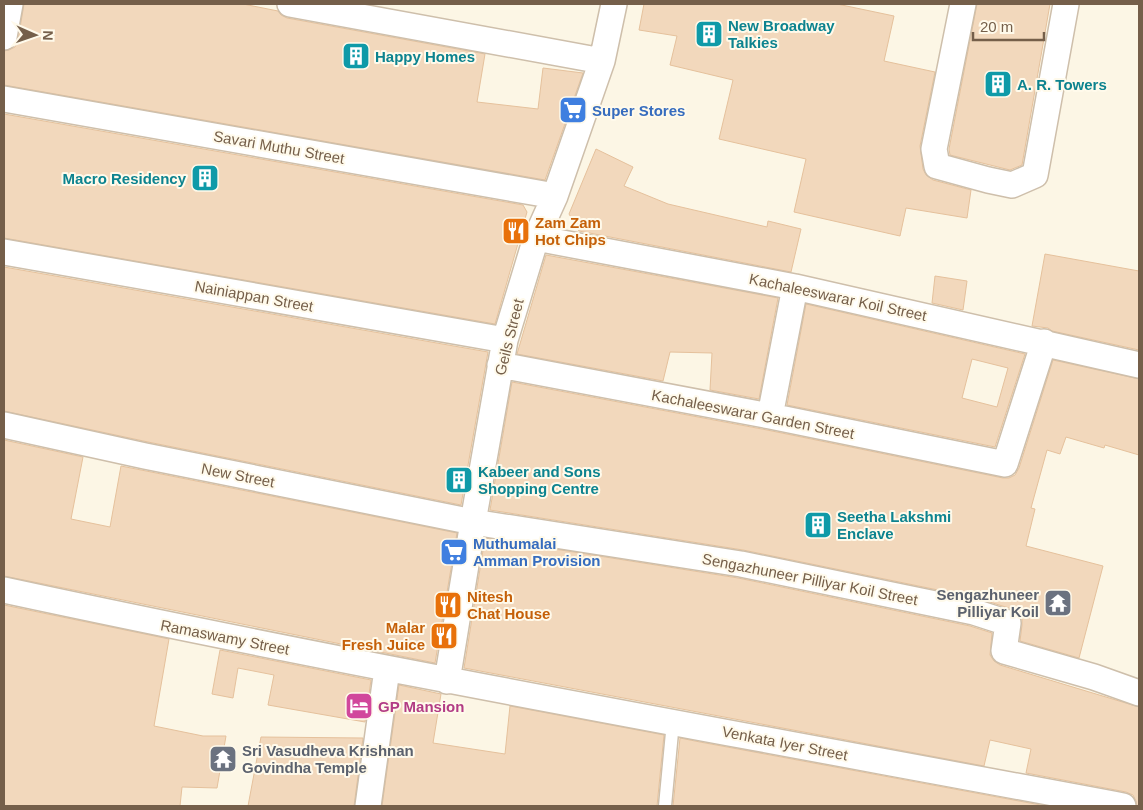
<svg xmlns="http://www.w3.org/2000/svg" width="1143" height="810" viewBox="0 0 1143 810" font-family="Helvetica,sans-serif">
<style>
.building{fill:#f2d8bc;stroke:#e5c19c;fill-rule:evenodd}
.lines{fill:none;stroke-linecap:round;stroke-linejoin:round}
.lane-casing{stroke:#cebfab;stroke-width:15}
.street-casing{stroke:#cebfab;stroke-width:28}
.lane{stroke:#fff;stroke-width:12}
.street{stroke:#fff;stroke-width:25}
.labels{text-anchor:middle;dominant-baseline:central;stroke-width:4;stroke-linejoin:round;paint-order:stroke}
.culture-label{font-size:15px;font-weight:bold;fill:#0d838f;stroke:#fffaeb;text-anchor:start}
.shop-label{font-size:15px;font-weight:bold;fill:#366cbe;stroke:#fffaeb;text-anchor:start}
.street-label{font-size:15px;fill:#755f4a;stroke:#fffaeb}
.food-label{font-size:15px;font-weight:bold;fill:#c56008;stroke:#fffaeb;text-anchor:start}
.worship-label{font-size:15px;font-weight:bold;fill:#5b616d;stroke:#fffaeb;text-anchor:end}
.hotel-label{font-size:15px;font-weight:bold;fill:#b23c85;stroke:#fffaeb;text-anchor:start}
</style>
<rect width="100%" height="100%" fill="#fcf6e5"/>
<!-- building -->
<path class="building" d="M24,4H243L278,11L281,15L287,18L485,54L477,102L538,109L543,68L583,73L545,180L4,85V51L9,50L15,47L18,40Z
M644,4H837L894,16L884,61L935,72L920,146L923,169L926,175L933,180L971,190L967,218L906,208L900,236L794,212L806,159L719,139L733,80L670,65L677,36L639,30Z
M977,4H1050L1022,165L1010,170L950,155L949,149Z
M4,114L523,205L527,212L495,324L4,238Z
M596,149L633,167L624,186L668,204L767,227L768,221L801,229L791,272L579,231L569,214Z
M1045,254L1139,271V350L1052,331L1048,328L1032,326Z
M546,255L778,298L759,399L710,390L712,353L670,352L663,381L517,354Z
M4,267L488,352L461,505L148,442L4,411Z
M935,276L967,281L963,310L932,303Z
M806,304L1025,354L995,447L787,405ZM972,359L1008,368L997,407L962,398Z
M1053,360L1139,379V455L1105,445L1104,448L1066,437L1060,454L1047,450L1031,508L1035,509L1026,546L1103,566L1079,658L1020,641L1022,625V619L1018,613L1012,609L977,598L743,550L490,510L512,382L767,430L1003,478H1009L1015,475L1019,468Z
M4,440L83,457L71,519L110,527L121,466L457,533L435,663L4,576Z
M485,538L738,578L970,626L992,633L990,655L994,661L1000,665L1139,707V806H1137L1136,801L1133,795L1126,792L1026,773L1031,749L990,740L984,766L464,668Z
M4,605L169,639L154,726L203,736H226L217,788L182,787L180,806H4Z
M220,650L371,680L365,722L268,705L274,675L238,668L233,698L212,694Z
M399,685L441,694L433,743L505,754L510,706L664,735L657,806H382Z
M261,737L363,738L354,806H248Z
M680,738L700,742L1046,806H673Z"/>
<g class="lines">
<defs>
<path id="lane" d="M665,806L673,722"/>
<path id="street" d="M290,4L602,61
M963,4L934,149L937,166L988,180L1012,185L1035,175L1066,4
M4,37L10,4
M4,99L555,196
M536,238L795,287L1139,365
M4,252L505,340
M500,365L770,416L1005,464L1044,342
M770,416L795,287
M4,425L145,456L473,522L741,564L974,612L1008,623L1004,651L1094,677L1139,693
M4,590C375,670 749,736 1123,806
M447,681L473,522L505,340L536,238L555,196L602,61L614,4
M368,806L387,669"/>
</defs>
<!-- lane casing -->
<use href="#lane" class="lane-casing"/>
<!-- street casing -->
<use href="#street" class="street-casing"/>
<!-- lane -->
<use href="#lane" class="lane"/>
<!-- street -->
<use href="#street" class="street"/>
</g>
<!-- icons -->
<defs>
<symbol id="building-square" viewBox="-11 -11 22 22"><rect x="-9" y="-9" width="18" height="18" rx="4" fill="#0f9aa8" stroke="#fffaeb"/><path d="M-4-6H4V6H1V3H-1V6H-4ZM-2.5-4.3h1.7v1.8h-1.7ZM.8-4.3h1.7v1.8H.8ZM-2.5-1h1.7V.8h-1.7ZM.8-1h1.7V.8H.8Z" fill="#fff"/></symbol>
<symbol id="supermarket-square" viewBox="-11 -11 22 22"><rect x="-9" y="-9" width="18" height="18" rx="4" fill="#3f7fe0" stroke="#fffaeb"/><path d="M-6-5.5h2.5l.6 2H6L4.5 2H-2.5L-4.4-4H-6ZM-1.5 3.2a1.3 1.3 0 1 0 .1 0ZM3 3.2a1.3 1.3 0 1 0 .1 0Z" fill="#fff"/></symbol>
<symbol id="restaurant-square" viewBox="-11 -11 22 22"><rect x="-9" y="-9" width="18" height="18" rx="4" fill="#e8710a" stroke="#fffaeb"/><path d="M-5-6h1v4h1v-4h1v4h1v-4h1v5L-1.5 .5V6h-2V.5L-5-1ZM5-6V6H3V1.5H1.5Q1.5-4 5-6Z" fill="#fff"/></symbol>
<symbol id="temple-square" viewBox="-11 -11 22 22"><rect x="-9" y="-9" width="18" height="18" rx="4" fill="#6b7280" stroke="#fffaeb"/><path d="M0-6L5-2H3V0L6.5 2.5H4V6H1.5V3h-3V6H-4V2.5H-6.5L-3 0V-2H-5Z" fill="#fff"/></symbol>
<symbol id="hotel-square" viewBox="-11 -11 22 22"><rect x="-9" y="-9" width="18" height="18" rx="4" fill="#d1479c" stroke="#fffaeb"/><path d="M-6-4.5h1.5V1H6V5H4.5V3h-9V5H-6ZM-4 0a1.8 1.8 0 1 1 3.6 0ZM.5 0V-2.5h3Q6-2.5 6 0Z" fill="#fff"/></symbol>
</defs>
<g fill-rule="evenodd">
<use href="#building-square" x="693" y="18" width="32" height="32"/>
<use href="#building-square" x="340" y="40" width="32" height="32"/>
<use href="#building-square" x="982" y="68" width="32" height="32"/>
<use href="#supermarket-square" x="557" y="94" width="32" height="32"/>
<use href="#building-square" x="189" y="162" width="32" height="32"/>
<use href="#restaurant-square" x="500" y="215" width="32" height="32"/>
<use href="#building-square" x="443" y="464" width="32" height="32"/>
<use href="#building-square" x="802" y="509" width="32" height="32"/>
<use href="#supermarket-square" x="438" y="536" width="32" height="32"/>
<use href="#temple-square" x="1042" y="587" width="32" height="32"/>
<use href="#restaurant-square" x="432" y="589" width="32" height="32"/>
<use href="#restaurant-square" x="428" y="620" width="32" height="32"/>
<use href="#hotel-square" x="343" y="690" width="32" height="32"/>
<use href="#temple-square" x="207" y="743" width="32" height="32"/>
</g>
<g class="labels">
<!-- culture labels -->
<g class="culture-label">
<text x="728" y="25">New Broadway<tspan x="728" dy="17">Talkies</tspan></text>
<text x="375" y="56">Happy Homes</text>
<text x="1017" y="84">A. R. Towers</text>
<text x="186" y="178" text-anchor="end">Macro Residency</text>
<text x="478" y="471">Kabeer and Sons<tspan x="478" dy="17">Shopping Centre</tspan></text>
<text x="837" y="516">Seetha Lakshmi<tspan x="837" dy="17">Enclave</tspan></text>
</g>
<!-- shop labels -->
<g class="shop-label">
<text x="592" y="110">Super Stores</text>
<text x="473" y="543">Muthumalai<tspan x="473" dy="17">Amman Provision</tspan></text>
</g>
<!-- street labels -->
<g class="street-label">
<text transform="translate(279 147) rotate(10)">Savari Muthu Street</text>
<text transform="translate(254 296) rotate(10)">Nainiappan Street</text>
<text transform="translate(838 297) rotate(12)">Kachaleeswarar Koil Street</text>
<text transform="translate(509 337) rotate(-76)">Geils Street</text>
<text transform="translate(753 414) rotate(11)">Kachaleeswarar Garden Street</text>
<text transform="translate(238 475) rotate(11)">New Street</text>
<text transform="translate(810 579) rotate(11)">Sengazhuneer Pilliyar Koil Street</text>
<text transform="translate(225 637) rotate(11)">Ramaswamy Street</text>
<text transform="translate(785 743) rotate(11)">Venkata Iyer Street</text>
</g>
<!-- food labels -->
<g class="food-label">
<text x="535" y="222">Zam Zam<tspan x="535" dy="17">Hot Chips</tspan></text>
<text x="467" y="596">Nitesh<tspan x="467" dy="17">Chat House</tspan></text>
<text x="425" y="627" text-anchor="end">Malar<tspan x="425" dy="17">Fresh Juice</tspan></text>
</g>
<!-- worship labels -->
<g class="worship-label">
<text x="1039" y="594">Sengazhuneer<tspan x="1039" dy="17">Pilliyar Koil</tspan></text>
<text x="242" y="750" text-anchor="start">Sri Vasudheva Krishnan<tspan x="242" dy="17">Govindha Temple</tspan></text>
</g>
<!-- hotel labels -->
<g class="hotel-label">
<text x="378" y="706">GP Mansion</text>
</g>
</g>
<!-- border -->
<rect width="1143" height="810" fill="none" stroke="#755f4a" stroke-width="10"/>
<!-- north arrow -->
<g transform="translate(35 35) rotate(92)" stroke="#fffaeb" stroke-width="4" paint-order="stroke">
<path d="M0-4L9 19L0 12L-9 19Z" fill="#755f4a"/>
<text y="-8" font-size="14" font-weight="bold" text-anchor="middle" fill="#755f4a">N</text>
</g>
<!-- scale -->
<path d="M973 32v8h71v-8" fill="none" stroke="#755f4a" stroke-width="2.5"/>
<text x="980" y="32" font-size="15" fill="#755f4a" stroke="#fffaeb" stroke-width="4" paint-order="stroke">20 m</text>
</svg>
